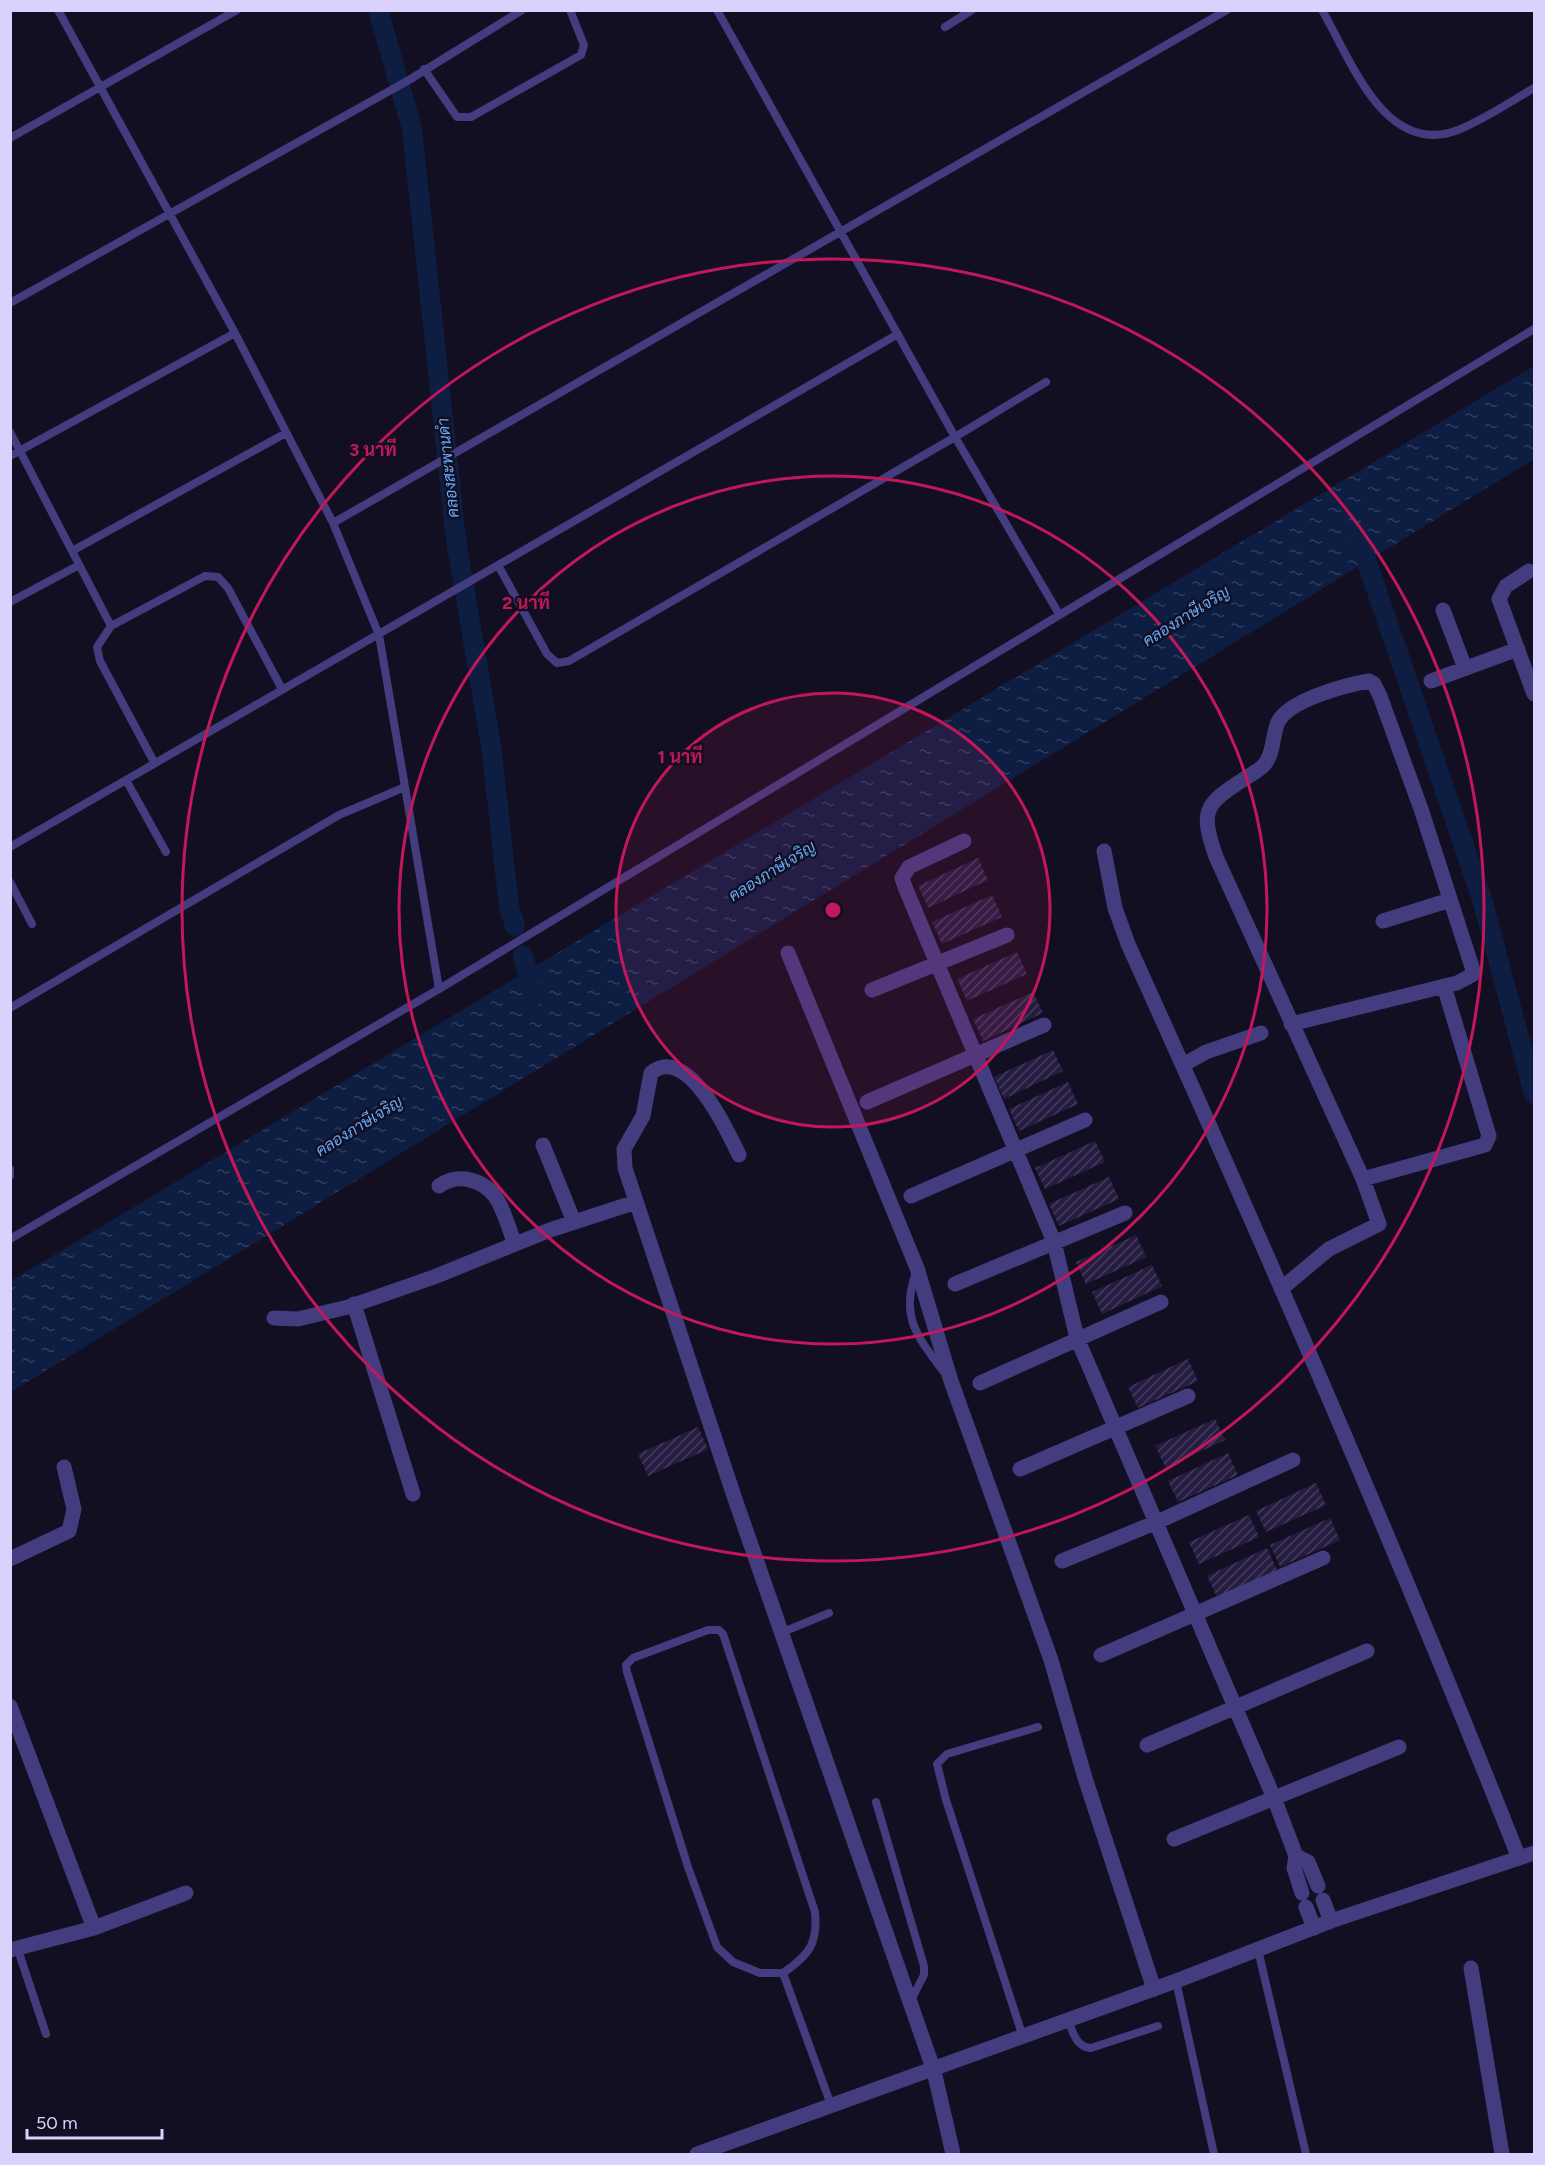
<svg xmlns="http://www.w3.org/2000/svg" width="1545" height="2165" viewBox="0 0 1545 2165" font-family="Figtree,Sarabun,sans-serif">
<style>
.water{fill:url(#water-ripples)}
.lines{fill:none;stroke-linecap:round;stroke-linejoin:round}
.canal{stroke:#0e1e42;stroke-width:20}
.building{fill:url(#building-hatch)}
.service{stroke:#433c7f;stroke-width:8}
.minor{stroke:#433c7f;stroke-width:15}
.tertiary{stroke:#433c7f;stroke-width:15}
.ring{fill:none;stroke:#c2185b;stroke-width:3}
.labels{text-anchor:middle;dominant-baseline:central;stroke-width:5;stroke-linejoin:round;paint-order:stroke}
.water-label{font-size:16px;font-style:italic;fill:#65aaf8;stroke:#130f22}
.centre{fill:#c2185b;stroke:#130f22;stroke-width:3}
.ring-label{font-size:18px;text-anchor:middle;font-weight:bold;fill:#c2185b;stroke:#130f22;stroke-width:5;stroke-linejoin:round;paint-order:stroke}
</style>
<defs>
<pattern id="water-ripples" width="26" height="14" patternUnits="userSpaceOnUse" patternTransform="scale(1.5)"><rect width="26" height="14" fill="#0e1e42"/><path d="M2 4q2-2 4 0t4 0M15 11q2-2 4 0t4 0" fill="none" stroke="#303e5e"/></pattern>
<pattern id="building-hatch" width="6" height="6" patternUnits="userSpaceOnUse" patternTransform="scale(1.5)"><rect width="6" height="6" fill="#261c42"/><path d="M-1 1l2-2M0 6l6-6M5 7l2-2" fill="none" stroke="#453c5e"/></pattern>
</defs>
<rect width="100%" height="100%" fill="#130f22"/>
<!-- water -->
<path class="water" d="M1534,366V459L11,1392V1281Z"/>
<g class="lines">
<!-- canal -->
<path class="canal" d="M378,10L412,129L456,540L492,752L509,907L515,926
M1358,536L1482,899L1534,1094
M523,956L534,996"/>
</g>
<!-- building -->
<path class="building" d="M978,858L988,880L928,908L918,886Z
M992,895L1002,917L942,944L932,922Z
M1017,952L1027,974L967,1001L957,979Z
M1033,992L1043,1013L983,1041L973,1019Z
M1053,1050L1063,1071L1004,1099L994,1077Z
M1068,1082L1078,1104L1019,1131L1009,1109Z
M1095,1141L1105,1162L1045,1189L1035,1168Z
M1109,1177L1119,1199L1059,1226L1049,1204Z
M1136,1235L1146,1257L1086,1284L1076,1262Z
M1152,1265L1162,1286L1102,1314L1092,1292Z
M1188,1359L1198,1381L1138,1408L1128,1387Z
M1215,1419L1225,1440L1166,1468L1155,1446Z
M698,1427L708,1449L648,1476L638,1454Z
M1228,1453L1238,1475L1178,1502L1168,1481Z
M1316,1483L1326,1505L1266,1532L1256,1511Z
M1249,1515L1259,1537L1199,1564L1189,1542Z
M1330,1518L1340,1540L1280,1567L1270,1545Z
M1267,1548L1277,1570L1217,1597L1207,1576Z"/>
<g class="lines">
<!-- service -->
<path class="service" d="M1322,10C1351,60 1385,158 1458,130C1485,119 1510,102 1534,88
M945,27L972,10
M424,69L457,117H471L581,55L584,45L570,10
M10,138L237,10
M10,303L409,80L522,10
M1046,382L955,437L1059,614
M10,432L72,551L286,433
M10,456L235,333
M333,523L1227,10
M72,551L111,626
M498,565L547,654L557,663L569,661L955,437L717,10
M10,602L79,565
M154,762L100,661L97,647L111,626L205,576L218,577L228,588L282,689
M126,780L166,852
M405,787L439,989
M10,847L898,334
M10,882L32,924
M10,1008L339,815L405,787L379,635L333,523L235,333L58,10
M10,1169V1176
M10,1239L439,989L1534,329
M916,1272C900,1317 917,1336 943,1371
M783,1632L829,1613
M876,1802L924,1966V1975L910,2002
M17,1947L46,2034
M1258,1950L1306,2154
M783,1973H760L733,1962L717,1947L688,1867L627,1672L626,1665L633,1658L708,1630H719L723,1634L815,1912C818,1944 809,1955 783,1973L831,2105
M1176,1981L1214,2154
M1068,2021C1074,2034 1076,2047 1091,2048L1158,2026
M1023,2037L946,1800L937,1764L947,1754L1038,1727"/>
<!-- minor -->
<path class="minor" d="M1529,571L1506,586L1499,599L1534,694
M1443,610L1465,668
M1431,681L1518,649
M964,841L909,867L902,878L905,887L1054,1242L1077,1338L1274,1798L1296,1856L1294,1868L1302,1893
M1104,851L1115,908L1128,944C1265,1246 1397,1550 1519,1858
M1383,921L1450,900
M788,953L917,1268L951,1381L1051,1660L1085,1778L1154,1989
M872,990L1007,935
M1183,1065L1206,1052L1261,1033
M867,1102L1044,1025
M543,1145L574,1222
M739,1155C727,1130 687,1043 651,1073L643,1116L624,1149L625,1168L735,1499L934,2071L953,2154
M1363,1179L1485,1145L1489,1136L1444,986
M439,1186C447,1180 456,1178 466,1179C501,1185 503,1215 515,1244
M911,1196L1085,1120
M955,1284L1125,1213
M1281,1289L1329,1249L1379,1224L1363,1179L1216,857C1200,810 1204,805 1244,779C1250,775 1258,771 1263,766C1274,755 1272,736 1278,722C1289,700 1346,685 1369,681L1374,684L1380,696L1421,809L1473,970L1472,975L1457,983L1291,1024
M354,1304L413,1494
M274,1318L298,1319L348,1307L434,1277L550,1230L636,1202
M980,1383L1161,1302
M1020,1469L1188,1396
M10,1559L69,1531L74,1509L64,1467
M1062,1561L1157,1522L1293,1460
M1101,1655L1323,1558
M10,1706L94,1928
M1147,1745L1367,1651
M1174,1839L1399,1747
M1296,1856L1308,1862L1318,1886
M1323,1900L1331,1921
M1306,1907L1314,1928
M10,1950L94,1928L186,1893
M1471,1968L1502,2154"/>
<!-- tertiary -->
<path class="tertiary" d="M697,2154L1176,1981L1331,1921L1534,1853"/>
</g>
<!-- distance rings -->
<circle cx="833" cy="910" r="217" fill="#c2185b" fill-opacity=".12"/>
<g class="ring">
<circle cx="833" cy="910" r="217"/>
<circle cx="833" cy="910" r="434"/>
<circle cx="833" cy="910" r="651"/>
</g>
<g class="labels">
<!-- water labels -->
<g class="water-label">
<text transform="translate(448 468) rotate(-96)">คลองสะพานดำ</text>
<text transform="translate(1186 616) rotate(-32)">คลองภาษีเจริญ</text>
<text transform="translate(772 871) rotate(-32)">คลองภาษีเจริญ</text>
<text transform="translate(359 1126) rotate(-32)">คลองภาษีเจริญ</text>
</g>
</g>
<circle cx="833" cy="910" r="9" class="centre"/>
<g class="ring-label">
<text x="373" y="456">3 นาที</text>
<text x="526" y="609">2 นาที</text>
<text x="680" y="763">1 นาที</text>
</g>
<!-- border -->
<rect width="1545" height="2165" fill="none" stroke="#d9d2fd" stroke-width="24"/>
<!-- scale -->
<path d="M27 2129v9h135v-9" fill="none" stroke="#d9d2fd" stroke-width="3"/>
<text x="36" y="2129" font-size="18" fill="#d9d2fd" stroke="#130f22" stroke-width="4.5" paint-order="stroke">50 m</text>
</svg>
